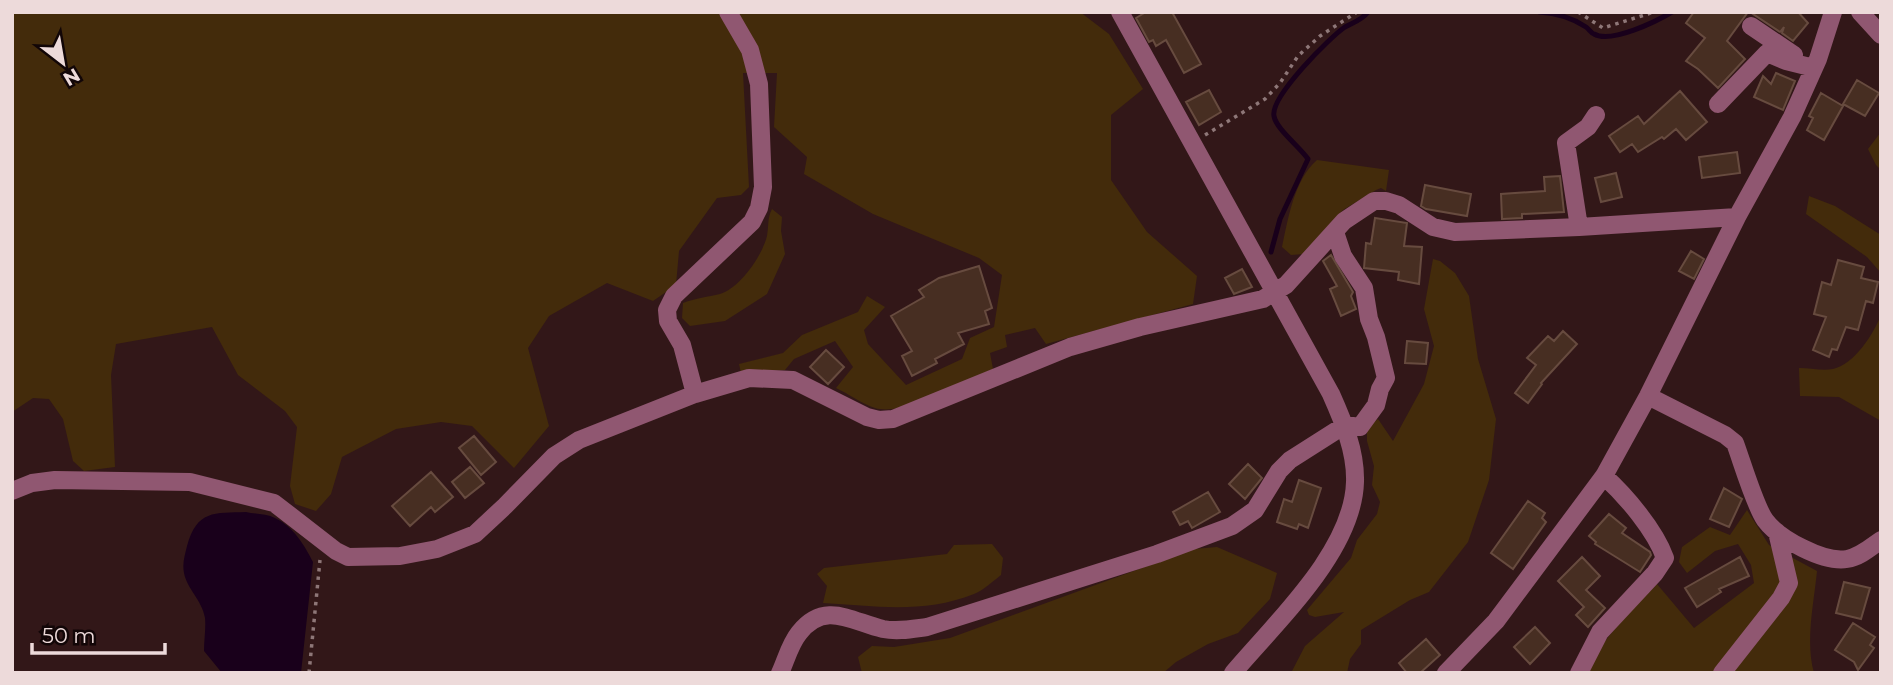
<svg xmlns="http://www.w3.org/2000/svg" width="1893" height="685" viewBox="0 0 1893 685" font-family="Montserrat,sans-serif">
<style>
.green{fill:#432b0b}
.water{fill:#19001b}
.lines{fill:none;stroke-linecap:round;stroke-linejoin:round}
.stream{stroke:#19001b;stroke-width:5}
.building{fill:#472e22;stroke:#674b3f;stroke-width:2}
.path{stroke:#8e7778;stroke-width:3.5;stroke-dasharray:3.5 5;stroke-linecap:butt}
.minor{stroke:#905771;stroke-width:18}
</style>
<rect width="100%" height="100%" fill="#321718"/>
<!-- green -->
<path class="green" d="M12,12H1080L1109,34L1143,89L1111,115V180L1147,232L1197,276L1193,304L1046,344L1035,328L1005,335L1007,347L990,353L993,369C966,381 904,417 875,408C862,404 849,394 836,388L853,367L835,341L794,359L785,370L741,373L739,364L783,353L802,335L858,312L867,296L885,307L864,330L868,344L906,385L962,359L970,338L994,327L1002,275L979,258L873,214L804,174L807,157L774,127L777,73H743L749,187L741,195L717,198L679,251L676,285L653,301L607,283L549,316L528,348L549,426L514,468L472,426L441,422L396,429L342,457L331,494L316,511L295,504L290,486L297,427L285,411L238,375L212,327L116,344L111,375L115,467L84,471L73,461L63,419L49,399L33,398L12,412Z
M1881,132V170L1876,165L1868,149Z
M1317,160L1389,170L1386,191L1381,188L1376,190L1343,210L1304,254L1291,255L1282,247C1288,219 1294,180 1317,160Z
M1809,196L1835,206L1881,235V273L1867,257L1806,214Z
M772,209L782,217L781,231L785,254L767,294L725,321L690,326L682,318L683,303C696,298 708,297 720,294C740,288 762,256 767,236C769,225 767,219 772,209Z
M1433,259L1440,261L1455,273L1469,296L1478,359L1496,419L1489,480L1468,542L1429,592L1410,600L1361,630V644L1350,659L1347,673H1291L1305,646L1344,612L1315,617L1309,615L1307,610L1351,558L1357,540L1377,514L1380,502L1372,485L1374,466L1367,441V428L1378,419L1393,441L1424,384L1434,346L1424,309Z
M1881,315V421L1839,397L1800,396L1799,368C1809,368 1823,371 1833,369C1855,364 1874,333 1881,315Z
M1747,510L1769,545L1817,571C1814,603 1805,641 1814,673H1585C1603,638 1630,612 1657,584L1694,628L1754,583L1751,565L1738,544L1715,551L1687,573L1679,562L1682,547L1710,527L1730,535Z
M992,544L1003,558L1001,575C993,581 984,590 974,594C924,614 875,606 823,603L827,586L817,574L824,568L947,554L954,545Z
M1217,547L1277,573L1270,599L1238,633L1208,644L1176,662L1163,673H862L858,657L872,646L894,647L950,638L1194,549Z"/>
<!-- water -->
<path class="water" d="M246,512C255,514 267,514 275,518C293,526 305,546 313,562L301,673H222L204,651C204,640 206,628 205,618C202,600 187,589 184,573C182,563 185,555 187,546C197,510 214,513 246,512Z"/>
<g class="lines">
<!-- stream -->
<path class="stream" d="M1539,12C1556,13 1571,17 1586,27C1589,29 1591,33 1594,34C1611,44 1657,21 1672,12
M1271,252L1280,219L1308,159C1300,147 1276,129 1274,116C1270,97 1330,37 1345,27C1354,22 1362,20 1368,12"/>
</g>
<!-- building -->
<path class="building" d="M1146,12H1172L1201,64L1184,73L1166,40L1156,46L1153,40L1149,42L1136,18Z
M1694,12H1748L1727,41L1745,59L1718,88L1698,69L1686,61L1705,38L1686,23Z
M1750,12H1798L1808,23L1793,41L1782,33L1784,27L1780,32Z
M1776,73L1795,81L1783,110L1754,97L1763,76L1771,84Z
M1857,80L1879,93L1865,116L1843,104Z
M1209,90L1221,112L1199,125L1186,102Z
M1680,91L1707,122L1686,140L1676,129L1664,139L1662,137L1638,152L1632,144L1620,152L1609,136L1638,116L1644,124Z
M1821,93L1843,106L1824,140L1807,130L1813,118L1809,116Z
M1737,152L1740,173L1702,178L1699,157Z
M1616,173L1622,197L1601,202L1595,178Z
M1560,176L1564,212L1522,214V218L1502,219L1501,194L1545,191L1544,177Z
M1425,185L1471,194L1467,216L1426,209L1421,206Z
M1375,218L1407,223L1404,246L1422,247L1419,284L1398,280L1399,272L1364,268L1366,243L1371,244Z
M1691,251L1704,259L1694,279L1679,271Z
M1331,255L1353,292L1351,296L1356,309L1341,316L1330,289L1337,286L1323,261Z
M1838,260L1864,267L1861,278L1878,282L1873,303L1866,301L1858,330L1846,327L1837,350L1832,349L1829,357L1813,350L1826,317L1814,314L1822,282L1831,285Z
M979,266L992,308L985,311L989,324L958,333L964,344L935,359L937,363L912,376L902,356L912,351L891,316L924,297L919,290L939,278Z
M1242,269L1252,287L1234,294L1225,278Z
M1563,331L1577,344L1541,383L1542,384L1528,403L1515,393L1536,365L1527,358L1548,336L1554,341Z
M1407,341L1428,343L1426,364L1405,363Z
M826,350L844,367L828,384L810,367Z
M474,436L496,462L481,475L459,448Z
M1248,464L1262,478L1245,499L1229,484Z
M470,467L484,483L465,498L452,482Z
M431,472L453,497L435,512L431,507L410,526L392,506Z
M1299,480L1321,488L1308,528L1299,524L1297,529L1277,522L1284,499L1292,502Z
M1724,488L1742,499L1729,527L1710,519Z
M1208,492L1220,512L1192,528L1188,521L1180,525L1173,512Z
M1528,501L1545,513L1542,518L1546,522L1513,569L1491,553Z
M1609,514L1626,528L1622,533L1650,552L1651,555L1640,572L1595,544L1596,542L1589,536Z
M1582,557L1600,576L1586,590L1605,608L1588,627L1576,615L1584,607L1558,581Z
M1740,557L1749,576L1719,589L1721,592L1697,607L1685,588Z
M1844,582L1870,588L1861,619L1836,613Z
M1853,623L1875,637L1870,645L1874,648L1858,670L1854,662L1835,650Z
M1535,627L1550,643L1530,664L1514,647Z
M1426,639L1440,655L1420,673H1407L1399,663Z"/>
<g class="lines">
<!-- path -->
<path class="path" d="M1578,12L1603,28L1654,12
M1205,135L1265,99L1280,83L1298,56L1320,36L1357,12
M309,673L320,560"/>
<!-- minor -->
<path class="minor" d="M1120,12L1331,394C1343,421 1356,451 1355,482C1353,551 1276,622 1233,673
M1860,12L1881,35
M1751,26L1794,55
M1718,104L1767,53L1786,61L1814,68
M1579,227L1566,143L1588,127L1596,115
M695,394L682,345L668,321L667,310L674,296L752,222L759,208L763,187L759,84L750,50L728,12
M1648,396L1725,435L1735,443C1742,462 1755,506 1765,520C1779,539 1824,563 1847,559C1860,557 1871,547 1881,540
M12,491L32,483L55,480L190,482L274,503L336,551L348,557L400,556L437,549L475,534L505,506L554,456L579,440L695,394L749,378L793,380L867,417L879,420L893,419L1070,347L1140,327L1263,299L1286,285L1344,221L1374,201H1386L1399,205L1433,227L1455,232L1579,227L1737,217
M780,673C786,660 790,644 799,633C825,600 852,622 883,629C898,632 912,629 927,627L1157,554L1232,526L1255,510L1279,471L1290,460L1345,425L1360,427L1376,405L1380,389L1386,378L1376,337L1369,319L1364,288L1343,256L1335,232
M1446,673L1496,621L1604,476L1648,396L1737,217L1792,117L1818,59L1833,12
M1579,673L1600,632L1655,573L1665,558C1655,530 1626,496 1604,476
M1722,673L1781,598L1789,583L1777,532"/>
</g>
<!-- border -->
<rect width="1893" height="685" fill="none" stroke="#eddada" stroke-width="28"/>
<!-- north arrow -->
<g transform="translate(63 63) rotate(149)" stroke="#120607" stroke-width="5" paint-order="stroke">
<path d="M0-5L12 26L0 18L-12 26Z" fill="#eddada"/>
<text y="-10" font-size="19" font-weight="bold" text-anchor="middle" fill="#eddada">N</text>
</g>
<!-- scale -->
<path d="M32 643v10h133v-10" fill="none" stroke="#eddada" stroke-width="3.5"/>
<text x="42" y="643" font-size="21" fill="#eddada" stroke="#120607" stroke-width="5" paint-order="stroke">50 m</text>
</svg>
